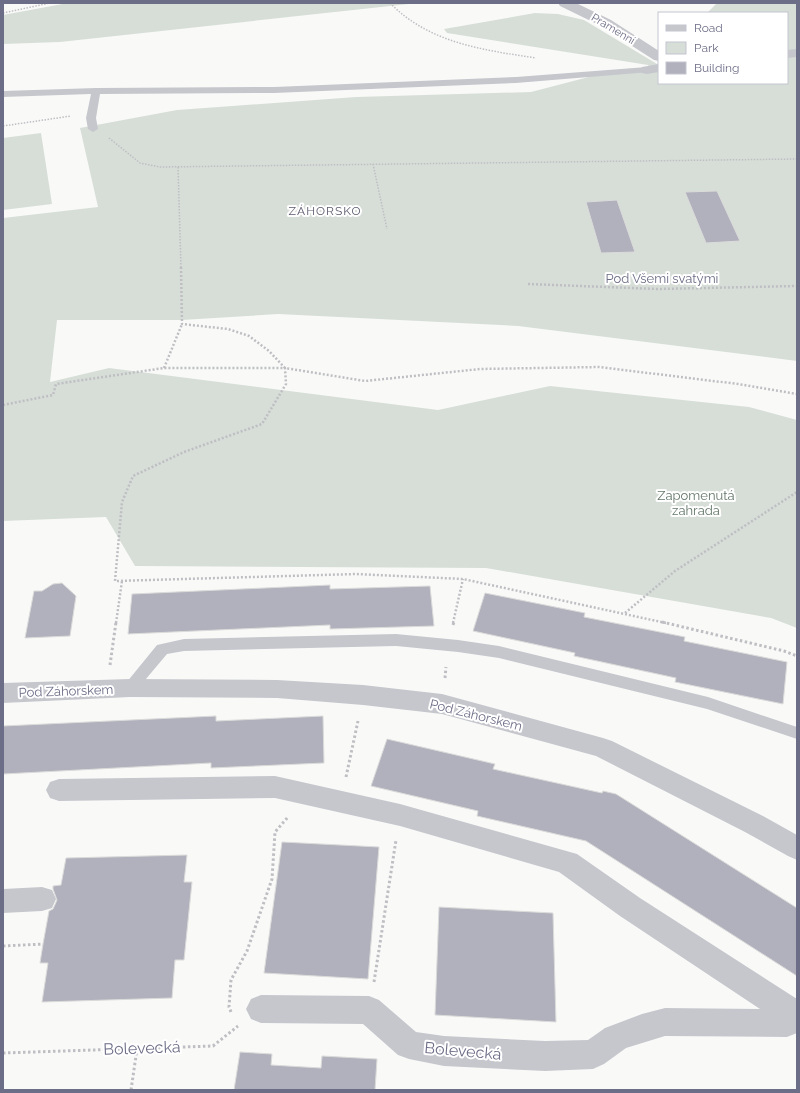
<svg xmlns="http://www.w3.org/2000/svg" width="800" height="1093" viewBox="0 0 800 1093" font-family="Raleway,sans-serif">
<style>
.green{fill:#d7ded8}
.building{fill:#b1b1bd;stroke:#dbdbda}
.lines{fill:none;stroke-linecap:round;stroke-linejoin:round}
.path-far2{stroke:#bebec3;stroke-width:1.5;stroke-dasharray:1.5 1.5;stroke-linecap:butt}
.path-far1{stroke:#bebec3;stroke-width:2.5;stroke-dasharray:2 2;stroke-linecap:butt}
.path{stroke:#bebec3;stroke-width:3;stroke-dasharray:2.5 2.5;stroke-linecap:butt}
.service{fill:#c6c7cd;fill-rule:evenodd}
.minor{fill:#c6c7cd;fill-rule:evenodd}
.labels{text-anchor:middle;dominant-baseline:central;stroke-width:4;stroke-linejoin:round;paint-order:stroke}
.far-street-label{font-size:11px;fill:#6c6d86;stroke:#fff}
.far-neighbourhood-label{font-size:12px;letter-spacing:1px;fill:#595a6c;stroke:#fff}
.street-label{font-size:13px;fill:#6c6d86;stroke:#fff}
.park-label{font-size:13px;fill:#66786b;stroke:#fff}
.near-street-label{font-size:16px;fill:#6c6d86;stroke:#fff}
</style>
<rect width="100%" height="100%" fill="#f9faf8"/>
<!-- green -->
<path class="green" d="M68,3H418L60,42L3,44V15Z
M717,3H797V361L518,326L278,314L182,320H57L50,382L109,368L438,410L550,386L749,407L797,420V628L771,618L486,568L135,566L106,517L3,521V218L98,207L80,128L177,110L356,97L531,92L604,73L651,69L648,65L447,33L444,29L535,13L558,14L584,20L657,64H659V83H787V13H710L708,12Z
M41,133L52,204L3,210V138Z"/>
<!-- building -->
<path class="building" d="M717,191L740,241L706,243L685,192Z
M617,200L635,252L601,253L586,202Z
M62,583L76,596L70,636L25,638L34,591H42L53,584Z
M330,585V589L430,586L434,626L330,629V625L128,634L132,594Z
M485,593L585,613L584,617L685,637L684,641L787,662L783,704L675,682L676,678L574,656L575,653L473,631Z
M216,716V721L323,716L324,763L211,768V763L3,774V726Z
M387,739L495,764L493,769L602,793L603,791L616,794L797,908V976L586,841L477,816L478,811L371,786Z
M282,842L379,847L368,979L264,973Z
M187,855L184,882H192L184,960H175L172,998L42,1002L48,963H40L43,944L49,911L53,909L57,900L53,889V886L61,885L66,858Z
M439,907L553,913L556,1022L435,1015Z
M240,1052L272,1054L271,1065L321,1068L322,1056L377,1059L375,1090H234Z"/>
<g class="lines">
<!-- path-far2 -->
<path class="path-far2" d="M390,3C429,43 483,50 536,58
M3,13L50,3
M3,126L71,116
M109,138L140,163L160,167L797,159
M373,164L387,229
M178,167L181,268"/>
<!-- path-far1 -->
<path class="path-far1" d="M181,267L182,324L228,329L249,336L269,351L285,368L365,381L480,369L599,367L738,384L797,394
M528,284L658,289L797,286
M164,368L182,324
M3,405L53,395L56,384L164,368H285L286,384L262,424L184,452L133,476L122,502L115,581L356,574L463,579L666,623
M625,613L675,571L797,492
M116,623L122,581
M453,623L463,579"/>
<!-- path -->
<path class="path" d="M662,622L784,651L797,656
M453,625L454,622
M110,665L116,622
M445,678L446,667
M346,777L358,721
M3,946L43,944
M374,982L396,840
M231,1012L229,1007L231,980L247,951L272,879L275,832L288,817
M3,1053L213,1046L238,1026
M131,1090L137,1049"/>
<!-- service -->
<path class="service" d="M647,67L650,68L652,70L650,72L516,83L274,93L100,94L96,118L98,129L93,132L88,129L86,118L91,94L3,97V91L96,88L274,87L516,77Z
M396,634L458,640L499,646L708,697L797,727V739L707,709L499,658L458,652L396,646L184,651L167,654L135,692L130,694L125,692L122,688L157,645L184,639Z"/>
<!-- minor -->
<path class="minor" d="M558,3H576L611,20L659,51V61L654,60L601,26L560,6Z
M797,49V57L787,58V50Z
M659,64V72L647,74L642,73L640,70L642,67Z
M130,679L277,680L363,685L442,694L603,738L612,741L763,816L797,835V860L788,856L745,832L596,756L442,714L363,705L277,698L130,697L3,703V683Z
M275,776L400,804L577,854L640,898L797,999V1033L787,1037L665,1036L626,1048L604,1064L593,1069L545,1071L444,1066L409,1059L398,1055L363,1024L261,1023L251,1019L246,1009L251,999L261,995L369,996L379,1000L416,1032L444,1036L545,1041L588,1040L605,1028L642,1014L665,1008L760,1009L620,916L559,872L400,826L275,798L59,801L50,798L46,790L50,782L59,779Z
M42,887L52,890L56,899L52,908L42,911L3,913V889Z"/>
</g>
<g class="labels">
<!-- far-street labels -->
<g class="far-street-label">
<text transform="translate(613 29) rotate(31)">Pramenní</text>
</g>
<!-- far-neighbourhood labels -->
<g class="far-neighbourhood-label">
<text x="325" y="211">ZÁHORSKO</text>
</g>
<!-- street labels -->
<g class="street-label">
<text x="662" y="278">Pod Všemi svatými</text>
<text transform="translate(66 691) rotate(-2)">Pod Záhorskem</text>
<text transform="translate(476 715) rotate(14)">Pod Záhorskem</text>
</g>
<!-- park labels -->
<g class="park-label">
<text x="696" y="495">Zapomenutá<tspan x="696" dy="15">zahrada</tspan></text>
</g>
<!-- near-street labels -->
<g class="near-street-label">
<text transform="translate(142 1048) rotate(-2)">Bolevecká</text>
<text transform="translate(463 1051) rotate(5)">Bolevecká</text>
</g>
</g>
<!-- border -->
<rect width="800" height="1093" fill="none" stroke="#6c6d86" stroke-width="8"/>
<!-- legend -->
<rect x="658" y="12" width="130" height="72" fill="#ffffff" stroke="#c4c5cf"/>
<rect x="666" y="25" width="20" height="6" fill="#c6c7cd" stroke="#c4c5cf"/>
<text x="694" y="32" font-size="12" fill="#6c6d86">Road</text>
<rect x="666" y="42" width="20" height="12" fill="#d7ded8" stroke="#c4c5cf"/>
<text x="694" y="52" font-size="12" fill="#6c6d86">Park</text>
<rect x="666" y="62" width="20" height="12" fill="#b1b1bd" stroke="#c4c5cf"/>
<text x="694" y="72" font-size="12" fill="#6c6d86">Building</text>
</svg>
